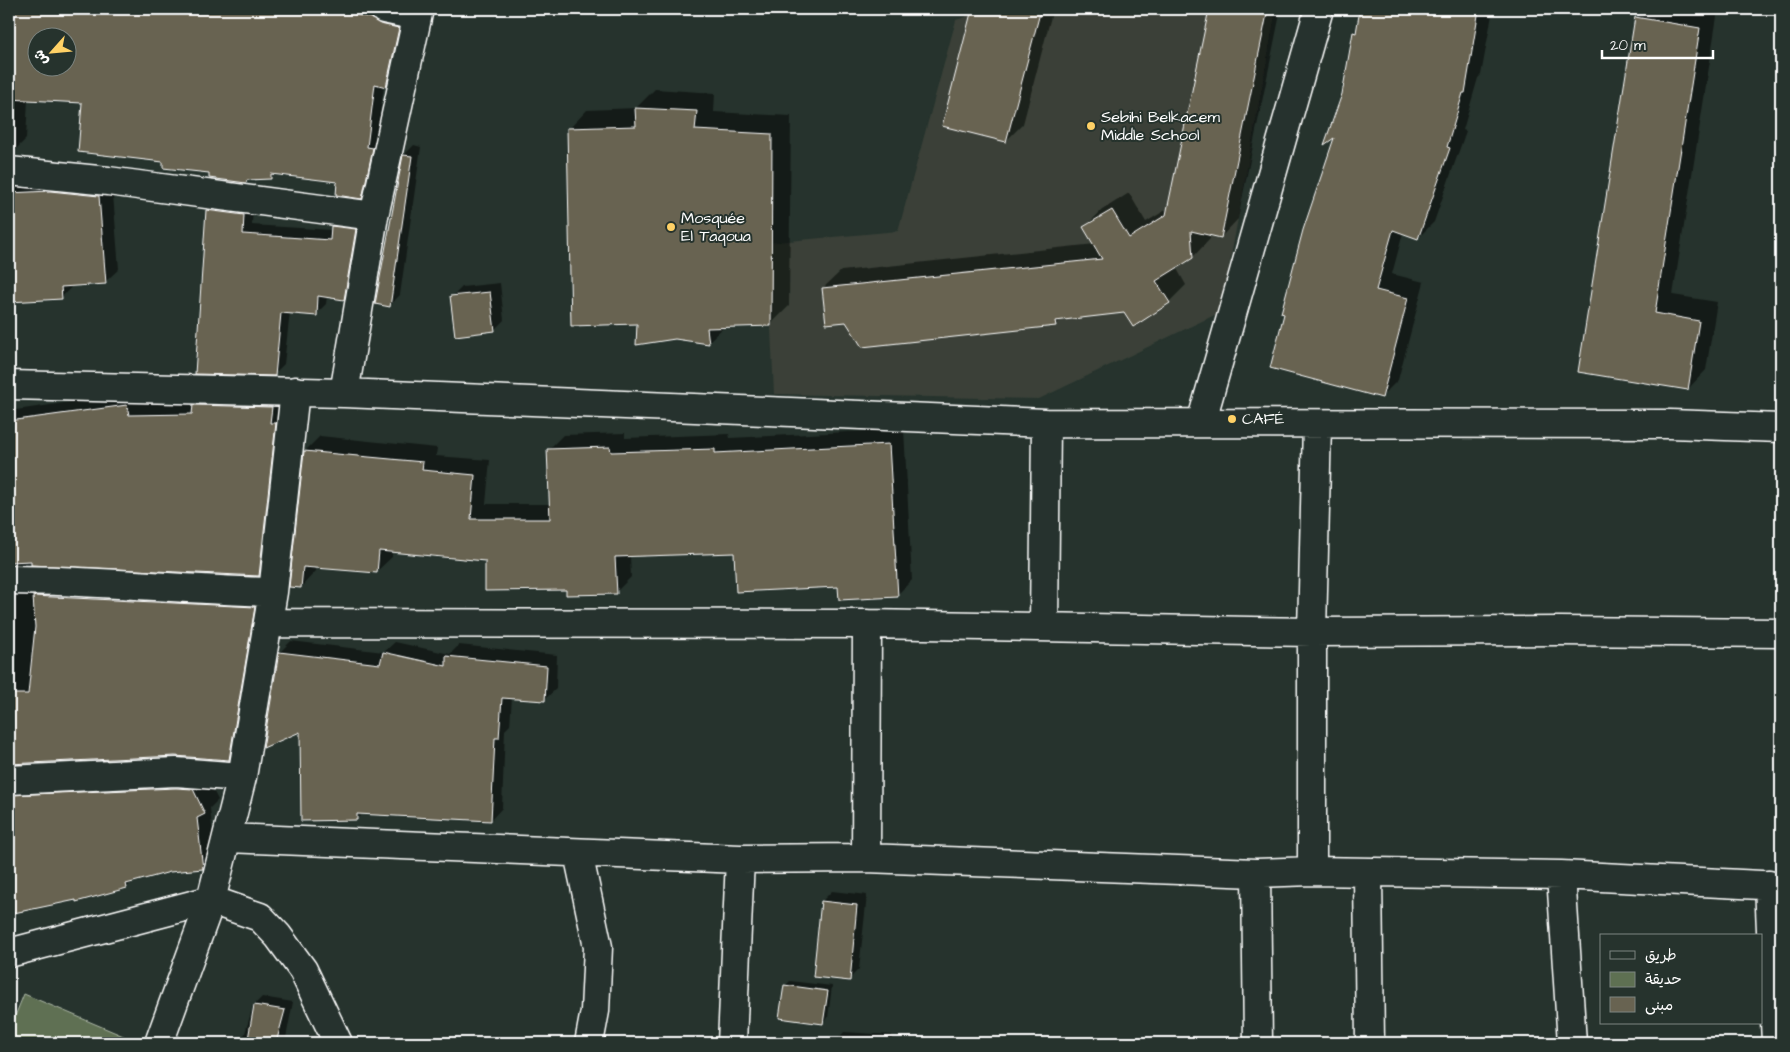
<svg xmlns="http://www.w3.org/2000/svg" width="1790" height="1052" viewBox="0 0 1790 1052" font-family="'Architects Daughter','Playpen Sans Arabic',sans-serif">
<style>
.built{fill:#3a4138}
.green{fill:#5e7052;stroke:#aeb8a8}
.shadow{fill:#0007;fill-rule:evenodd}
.building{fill:#686351;stroke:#fff;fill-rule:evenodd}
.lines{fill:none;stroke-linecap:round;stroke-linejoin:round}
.street-casing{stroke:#fff;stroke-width:31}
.street{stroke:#26332d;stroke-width:28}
.poi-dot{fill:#ffd166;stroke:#26332d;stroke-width:2}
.labels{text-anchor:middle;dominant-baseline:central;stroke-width:4;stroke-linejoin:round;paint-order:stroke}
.poi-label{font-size:16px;fill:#fff;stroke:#26332d;text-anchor:start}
</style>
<rect width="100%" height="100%" fill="#26332d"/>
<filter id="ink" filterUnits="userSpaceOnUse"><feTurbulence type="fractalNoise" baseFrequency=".02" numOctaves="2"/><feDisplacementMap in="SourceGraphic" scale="10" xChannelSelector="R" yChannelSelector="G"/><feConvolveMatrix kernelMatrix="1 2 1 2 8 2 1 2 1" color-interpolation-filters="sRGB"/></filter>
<g filter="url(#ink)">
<!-- built -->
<path class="built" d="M968,9H1276L1221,312L1039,399L774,394L767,243L898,231L956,20L966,17Z"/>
<!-- green -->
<path class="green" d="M24,994L140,1043H9V1031Z"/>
<!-- shadow -->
<path class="shadow" d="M9,9H384L409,17L396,75L384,85L377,137L383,138L372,186L361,197L339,180L275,173L270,178H250L246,182L165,161L83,102L28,99L26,139L15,150L9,149ZM38,38H68V68H38Z
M974,9H1053L1023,124L1006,141L972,11Z
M1191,9H1281L1238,219L1221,237L1210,234V239L1193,257L1176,267L1186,285L1169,302L1125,311L1062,319L1055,325L823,288L841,271L1095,244L1085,227L1102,210L1129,193L1146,222L1169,208L1209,12Z
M1361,9H1493L1481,75L1478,78L1463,130L1466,131L1434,222L1418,238L1403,233L1392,274L1424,282L1398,380L1381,397L1285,313L1337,135L1354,33L1358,29Z
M1646,9L1718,10L1673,295L1717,302L1706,370L1688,389L1580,371L1636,18Z
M655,89L715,93L714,112L791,116L789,306L770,325L724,327L708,342L638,323L569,129L587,110L636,108Z
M414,145L421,147L400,295L390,305L404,155Z
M22,180L112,182L119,269L105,282L74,284L61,298L9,301V238L11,236L9,193Z
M217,200L253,205L252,225L332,230L343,217L365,220L354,288L344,298L327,296L326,304L316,314L290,312L284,364L274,374L207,210Z
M500,283L504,320L494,330L452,297L462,287Z
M140,392L142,403L198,401L284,394L272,562L259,575L9,563V411Z
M904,429L912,580L897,595L839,586L735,551L630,555L631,577L616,592L567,589L486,560L392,551V557L376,572L316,567V571L301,587L305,451L320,436L437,448L436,456L490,460L486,504H550L548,450L563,435L625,433V438L729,434L730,438Z
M9,575L267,594L242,746L228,759L175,755L9,763Z
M291,641L384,652L395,642L450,654L459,645L557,655L556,689L544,700L512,698L510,725L505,730L502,808L491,820L363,813L357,819L301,730L280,652Z
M9,776H206L218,800L210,808L215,855L202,868L170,871L133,881L127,887L9,914Z
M832,891L867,895L859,969L849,979L822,901Z
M790,981L832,986L828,1018L823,1022L785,986Z
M262,997L293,1002L285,1043H242L253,1006Z
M844,1032L892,1035V1043H836L837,1040Z"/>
<!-- building -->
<path class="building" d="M9,9H328L372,18L380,24L399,28L386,87L375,84L367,147L373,148L362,199L336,195L337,182L271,174V179L247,180L246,183L209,178V173L163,168V162L78,152L82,103L9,99ZM38,38H68V68H38Z
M972,9H1041L1006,142L942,126Z
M1209,9H1268L1221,238L1191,231L1193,258L1156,281L1170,303L1133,327L1124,313L1055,321L1056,326L862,347L846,322L826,324L822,288L1102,259L1083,227L1112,210L1129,238L1166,215Z
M1360,9H1479L1465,93H1463L1447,147L1450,148L1418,239L1393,230L1376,290L1408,298L1382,398L1270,368L1284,314L1281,313L1303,230L1334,138L1324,145L1342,94L1353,32L1356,33Z
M1635,17L1700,28L1655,313L1699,321L1688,390L1578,372Z
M635,108L697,111L695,130L772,134L771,326L707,328L709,344L675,339L636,345L637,324L571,326L567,128L636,126Z
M403,155L412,156L390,307L375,304Z
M50,191L99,196L106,284L61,287L62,299L9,302V193Z
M206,210L244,215L243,234L330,240L331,226L356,229L344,300L318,296L317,316L281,313L275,376L195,374Z
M490,292L495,331L455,336L450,296Z
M127,405L129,415L192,414L193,405L272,407L270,423H276L259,576L31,565V561L9,562V421Z
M889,444L898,597L839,600L838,587L736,592L734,553L615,557L617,594L566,595V590L485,591V561L379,551L377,573L303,567L301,588L289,587L304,451L423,462L422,470L475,475L471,519H550L547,449L610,447L611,452L715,449V453Z
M33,596L255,607L229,760L175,756L9,764V694H28L35,627Z
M279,652L380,664L383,652L446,666V656L547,666L545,701L502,698L499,738H495L491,821L357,814V820L301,821L300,732L263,748Z
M176,788L193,789L205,814L197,818L203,869L170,872L126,884L127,888L76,902V900L9,914V795Z
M821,901L857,905L850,981L813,977Z
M784,985L828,991L823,1024L779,1018Z
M254,1005L285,1010L276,1043H263L248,1039Z"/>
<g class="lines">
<defs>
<path id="street" d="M384,9L417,16
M9,171L108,181L374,216
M9,385L344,393L1046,423L1670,424L1781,428
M344,393L374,216L419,9
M1201,423L1319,9
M9,580C97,580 184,590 273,592
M268,623L867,624L1312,632L1559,631L1781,633
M1044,626L1046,423
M9,780L176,772L242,777
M228,838L740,859L866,858L1256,873L1312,871L1561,875L1781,886
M578,853L598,947L595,1011L589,1043
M866,858L867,624
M1312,871V632L1317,424
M1256,873L1258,1043
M1368,874L1370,1043
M1561,875L1572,1043
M1769,885L1776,1043
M9,953L211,900L260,917L278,936L303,970L338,1043
M159,1043L211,900L242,777L273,592L295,391
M732,1043L740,859"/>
</defs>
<!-- street casing -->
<use href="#street" class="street-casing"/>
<!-- street -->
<use href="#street" class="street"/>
</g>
</g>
<!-- markers -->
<g class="poi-dot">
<circle cx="1091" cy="126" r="5"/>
<circle cx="671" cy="227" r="5"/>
<circle cx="1232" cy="419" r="5"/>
</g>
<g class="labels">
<!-- poi labels -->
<g class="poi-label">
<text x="1101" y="117">Sebihi Belkacem<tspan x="1101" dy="18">Middle School</tspan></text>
<text x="681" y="218">Mosquée<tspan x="681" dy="18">El Taqoua</tspan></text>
<text x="1242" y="419">CAFÉ</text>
</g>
</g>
<!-- margin -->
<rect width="1790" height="1052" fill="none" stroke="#26332d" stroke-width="30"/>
<rect x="15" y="15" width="1760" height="1022" fill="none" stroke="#fff" stroke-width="2" filter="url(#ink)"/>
<!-- legend -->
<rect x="1600" y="934" width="162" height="90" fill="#26332d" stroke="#7d8581"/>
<rect x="1610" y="951" width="25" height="8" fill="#26332d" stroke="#7d8581"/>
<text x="1645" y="960" font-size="15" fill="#ffffff">طريق</text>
<rect x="1610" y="972" width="25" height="15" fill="#5e7052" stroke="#7d8581"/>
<text x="1645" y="984" font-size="15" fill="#ffffff">حديقة</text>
<rect x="1610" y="997" width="25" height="15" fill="#686351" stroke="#7d8581"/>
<text x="1645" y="1010" font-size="15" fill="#ffffff">مبنى</text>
<!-- north arrow -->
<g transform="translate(52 52) rotate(243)"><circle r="24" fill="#26332d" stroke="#7d8581"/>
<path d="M0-4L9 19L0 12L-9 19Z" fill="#ffd166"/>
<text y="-8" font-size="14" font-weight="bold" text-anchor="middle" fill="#ffffff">ش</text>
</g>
<!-- scale -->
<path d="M1602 50v8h111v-8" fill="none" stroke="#ffffff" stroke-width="2.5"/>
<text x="1610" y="50" font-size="15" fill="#ffffff" stroke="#26332d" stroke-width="4" paint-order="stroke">20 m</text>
</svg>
